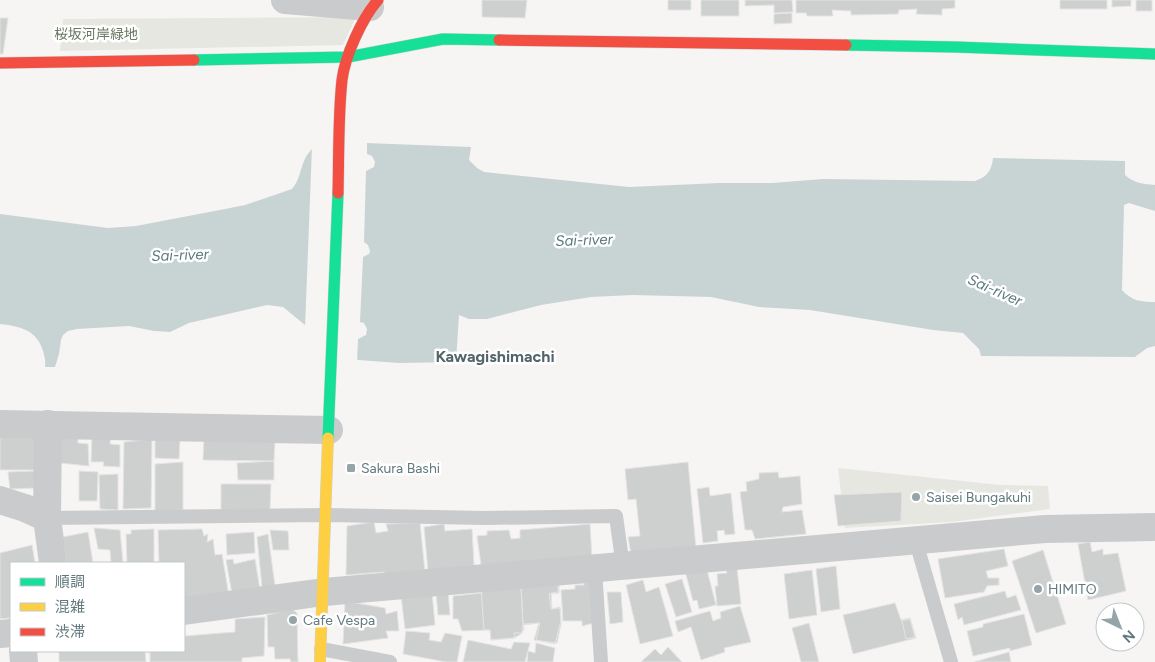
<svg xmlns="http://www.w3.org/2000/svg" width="1155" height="662" viewBox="0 0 1155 662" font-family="Figtree,'Noto Sans JP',sans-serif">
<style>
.green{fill:#e6e7e1}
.water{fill:#c8d4d4}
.pier{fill:#f6f5f4}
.building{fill:#cecfcf;stroke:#e5e4e4}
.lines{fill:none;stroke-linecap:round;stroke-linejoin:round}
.fast-casing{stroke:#d1d2d2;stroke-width:12}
.slow-casing{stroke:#d1d2d2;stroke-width:12}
.jam-casing{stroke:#d1d2d2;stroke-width:12}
.lane{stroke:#cacbcc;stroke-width:14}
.street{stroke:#cacbcc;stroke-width:28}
.fast{stroke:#16e098;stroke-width:11}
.slow{stroke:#ffcf43;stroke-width:11}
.jam{stroke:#f24e42;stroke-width:11}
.poi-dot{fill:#95a4a8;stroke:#fff;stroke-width:2}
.labels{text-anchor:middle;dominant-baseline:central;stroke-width:5;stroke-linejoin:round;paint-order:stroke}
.park-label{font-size:14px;fill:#697760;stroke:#fff}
.poi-label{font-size:14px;fill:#61797f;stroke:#fff;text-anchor:start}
.water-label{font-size:15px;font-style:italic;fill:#5b787a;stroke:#fff}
.quarter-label{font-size:16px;font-weight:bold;fill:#53656a;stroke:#fff}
</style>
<rect width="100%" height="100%" fill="#f6f5f4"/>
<!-- green -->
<path class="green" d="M356,17L343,45L60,51L63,19Z
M838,468L1001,485L1048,486L1050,509L952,522L845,528Z"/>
<!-- water -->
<path class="water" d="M366,143L471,147L469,160L477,168L484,172L629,187L719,183H772L823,179L975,181C987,177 992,170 993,158L1125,161V175C1134,183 1143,184 1155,185V211L1129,203L1124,205L1122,290C1132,301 1141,302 1155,302V346L1147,348L1135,357L981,356L979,349L963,333L933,330L810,310L759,307L711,297L633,295L591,297L541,305L487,319H469L459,315L456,362L399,363L358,360L305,325L283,307L267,305L189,323L170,332L154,331L129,326L77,329L68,331L63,335L61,340L59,354L55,367H45C46,360 44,354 42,348C35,329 18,326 0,324V214L108,228L136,226L230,208L245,205L292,189C302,178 300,160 312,149Z"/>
<!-- pier -->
<path class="pier" d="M367,141V154L372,156L375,162L374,167L366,171L364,242L368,245L370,251L369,254L363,257L360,322L364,323L367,329L366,335L358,339L357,362L305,328L312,147Z"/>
<!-- building -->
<path class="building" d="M482,0H527L525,18L482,17Z
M668,0H691V10H668Z
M701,0H739V16H701Z
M745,0H792L793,12L774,13V5L745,6Z
M796,0H955V8L942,9V15L916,14L917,9L899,10L898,14L851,15V11L832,10L833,16H807L806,13H796Z
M1060,0H1107V9H1060Z
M1112,0H1131V6L1112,7Z
M1136,0H1152V11H1136Z
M792,13V23L774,24V14Z
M0,18H8L3,54H0Z
M37,429V470H0V430Z
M78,433V443L88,444L89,466L60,463V434Z
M92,435H111L110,444L120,445V467L103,466L104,462H91Z
M204,437L275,439L274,461L203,460Z
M180,438L179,459L155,458V440Z
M152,439L151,508L123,509L124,442Z
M274,461V480H238L237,463Z
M183,462V510L155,511V464Z
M688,462L696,548L631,554L628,537L640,536L636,499L628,500L625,469Z
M34,471L37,488L10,489L8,472Z
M79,471L98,472L97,501H79Z
M778,472L779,478L800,476L802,504L783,507L782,512L802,510L806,534L755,539L752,530H745L740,492L747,491L746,482L759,479V473Z
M118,474V510L100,509L99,475Z
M221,484H271L270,511H221Z
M709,487L710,496L731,493L735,534L725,535L724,530L717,531L718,541L703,543L697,489Z
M902,492L901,521L838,526L834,495Z
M374,522L376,533L388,531L386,524L420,523L425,572L386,576L384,572L346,575L347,526Z
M444,524L445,531L472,529L474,565L428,571L424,527Z
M590,524L592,559L481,565L477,536L487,535V531L509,530L511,539L520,538V530Z
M94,528L120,530L123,563H111L110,550L98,549Z
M154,529V563H127L126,534H131V530Z
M202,529L204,536L208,534L207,542L213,539L215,555L222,554L229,596L184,601V563H159L158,530Z
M270,530L288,531L289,550H273Z
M88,532L93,563H67L63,537Z
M254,532L255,553L227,555L226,534Z
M268,534L275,586L262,587L257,537Z
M1090,542L1092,552L1103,549V555L1118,553L1126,591L1088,600L1078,544Z
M32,545L35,563H11V618L0,619V553Z
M1004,549L1008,566L986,571L988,578H999V585L987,586L984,592L945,598L938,559Z
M1043,550L1066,624L1036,633L1012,561Z
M233,559L234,564L255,559L260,590L232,594L226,560Z
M706,566L716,605L699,609L697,600L693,601L685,571Z
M836,566L840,609L821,612L816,569Z
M737,568L741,604L717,606L715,586H718L717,574L727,573L726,570Z
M812,570L817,615L789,619L784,574Z
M682,579L692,612L676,617L665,584Z
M643,580L646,592L659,587L673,636L640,644L626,585Z
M592,581L594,623L582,626V621H563L561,590L575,589V585H584V582Z
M559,584V593L549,594L551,609L560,607L561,624L557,643L534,640L539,623L523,625L524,629L521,634L514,638L491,640L490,630L462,631L458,619H453V596L482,593V588Z
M558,585V592L551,593L552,609L560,608L561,620L555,644L536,640L540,623L523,624L521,586Z
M521,586L523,624L522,633H514L515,638L491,640L490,630H484L481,588Z
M448,591L450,615H438L436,592Z
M1005,591L1007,598L1016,595L1021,610L964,625L962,617L958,620L954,604Z
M432,592L435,625L405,629L401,596Z
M607,592H621L623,622L610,624Z
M345,603H356L385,608L386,614L397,611L399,631H386L388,638L343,644Z
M895,603L901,620L910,618L916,638L853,654L843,615Z
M740,606L751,642L724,648L725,652L701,660L691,627L678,632L675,621L710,611L713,621L721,618L720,612Z
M292,609L297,613L298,662H291L290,659H275L274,647H268L267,615Z
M1024,614L1032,645L1010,651V648L973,656L967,631L983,627V624Z
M265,617L264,656L242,658V662H150V651H184V636L235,632V619Z
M910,619L915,637L906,639L902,621Z
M809,623L819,662H801L792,628Z
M406,631L430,633L429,640L441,642L445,633L462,636L457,662H446L403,654Z
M468,640L511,649L514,642L530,643L525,662H463Z
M536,643L555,648L553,662H527L528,651L535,653Z
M668,647L682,662H641L655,649L661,655Z
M59,651H145L146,662H59Z
M1009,652L1011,662H974Z"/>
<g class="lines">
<defs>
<path id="fast" d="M846,45L955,47L1155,54
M194,60L348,57L443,39L499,40
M328,438L338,193"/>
<path id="slow" d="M320,662L328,438"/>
<path id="jam" d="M499,40L846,45
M0,63L194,60
M338,193C339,156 338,117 342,80C345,56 362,18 378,0"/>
</defs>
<!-- fast casing -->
<use href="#fast" class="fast-casing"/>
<!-- slow casing -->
<use href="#slow" class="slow-casing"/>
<!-- jam casing -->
<use href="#jam" class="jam-casing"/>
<!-- lane -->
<path class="lane" d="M47,518L327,515L485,518L616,516L623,567
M916,542L951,662
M595,569L601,662
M321,649L390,662"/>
<!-- street -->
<path class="street" d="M285,0L370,7
M0,424L329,430
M0,500L25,508L47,518L53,563
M47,518L48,424
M184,611L324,592L1045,529L1155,527
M0,634L11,633
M23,651L24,662"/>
<!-- fast -->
<use href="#fast" class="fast"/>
<!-- slow -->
<use href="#slow" class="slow"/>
<!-- jam -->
<use href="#jam" class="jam"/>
</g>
<!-- markers -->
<g class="poi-dot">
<rect x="346" y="463" width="10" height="10" rx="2.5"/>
<circle cx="916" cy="497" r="5"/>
<circle cx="1038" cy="589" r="5"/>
<circle cx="293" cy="620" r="5"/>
</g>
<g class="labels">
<!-- park labels -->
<g class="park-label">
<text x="96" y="34">桜坂河岸緑地</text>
</g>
<!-- poi labels -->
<g class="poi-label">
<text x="361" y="468">Sakura Bashi</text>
<text x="926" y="497">Saisei Bungakuhi</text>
<text x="1048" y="589">HIMITO</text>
<text x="303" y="620">Cafe Vespa</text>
</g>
<!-- water labels -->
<g class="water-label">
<text transform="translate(584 240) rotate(-2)">Sai-river</text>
<text transform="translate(180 255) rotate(-2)">Sai-river</text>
<text transform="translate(995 290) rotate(24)">Sai-river</text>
</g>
<!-- quarter labels -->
<g class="quarter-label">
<text x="495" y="356">Kawagishimachi</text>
</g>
</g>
<!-- legend -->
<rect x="10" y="562" width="175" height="90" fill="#ffffff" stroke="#c0c9cc"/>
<rect x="20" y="578" width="25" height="8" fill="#16e098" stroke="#c0c9cc"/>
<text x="55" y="587" font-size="15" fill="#61797f">順調</text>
<rect x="20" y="603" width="25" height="8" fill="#ffcf43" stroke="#c0c9cc"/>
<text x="55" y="612" font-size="15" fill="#61797f">混雑</text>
<rect x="20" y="628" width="25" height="8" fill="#f24e42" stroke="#c0c9cc"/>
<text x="55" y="637" font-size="15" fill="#61797f">渋滞</text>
<!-- north arrow -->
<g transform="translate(1120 627) rotate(137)"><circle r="24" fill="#ffffff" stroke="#c0c9cc"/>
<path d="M0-4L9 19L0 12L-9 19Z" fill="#95a4a8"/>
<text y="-8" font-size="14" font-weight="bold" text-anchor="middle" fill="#61797f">N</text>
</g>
</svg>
